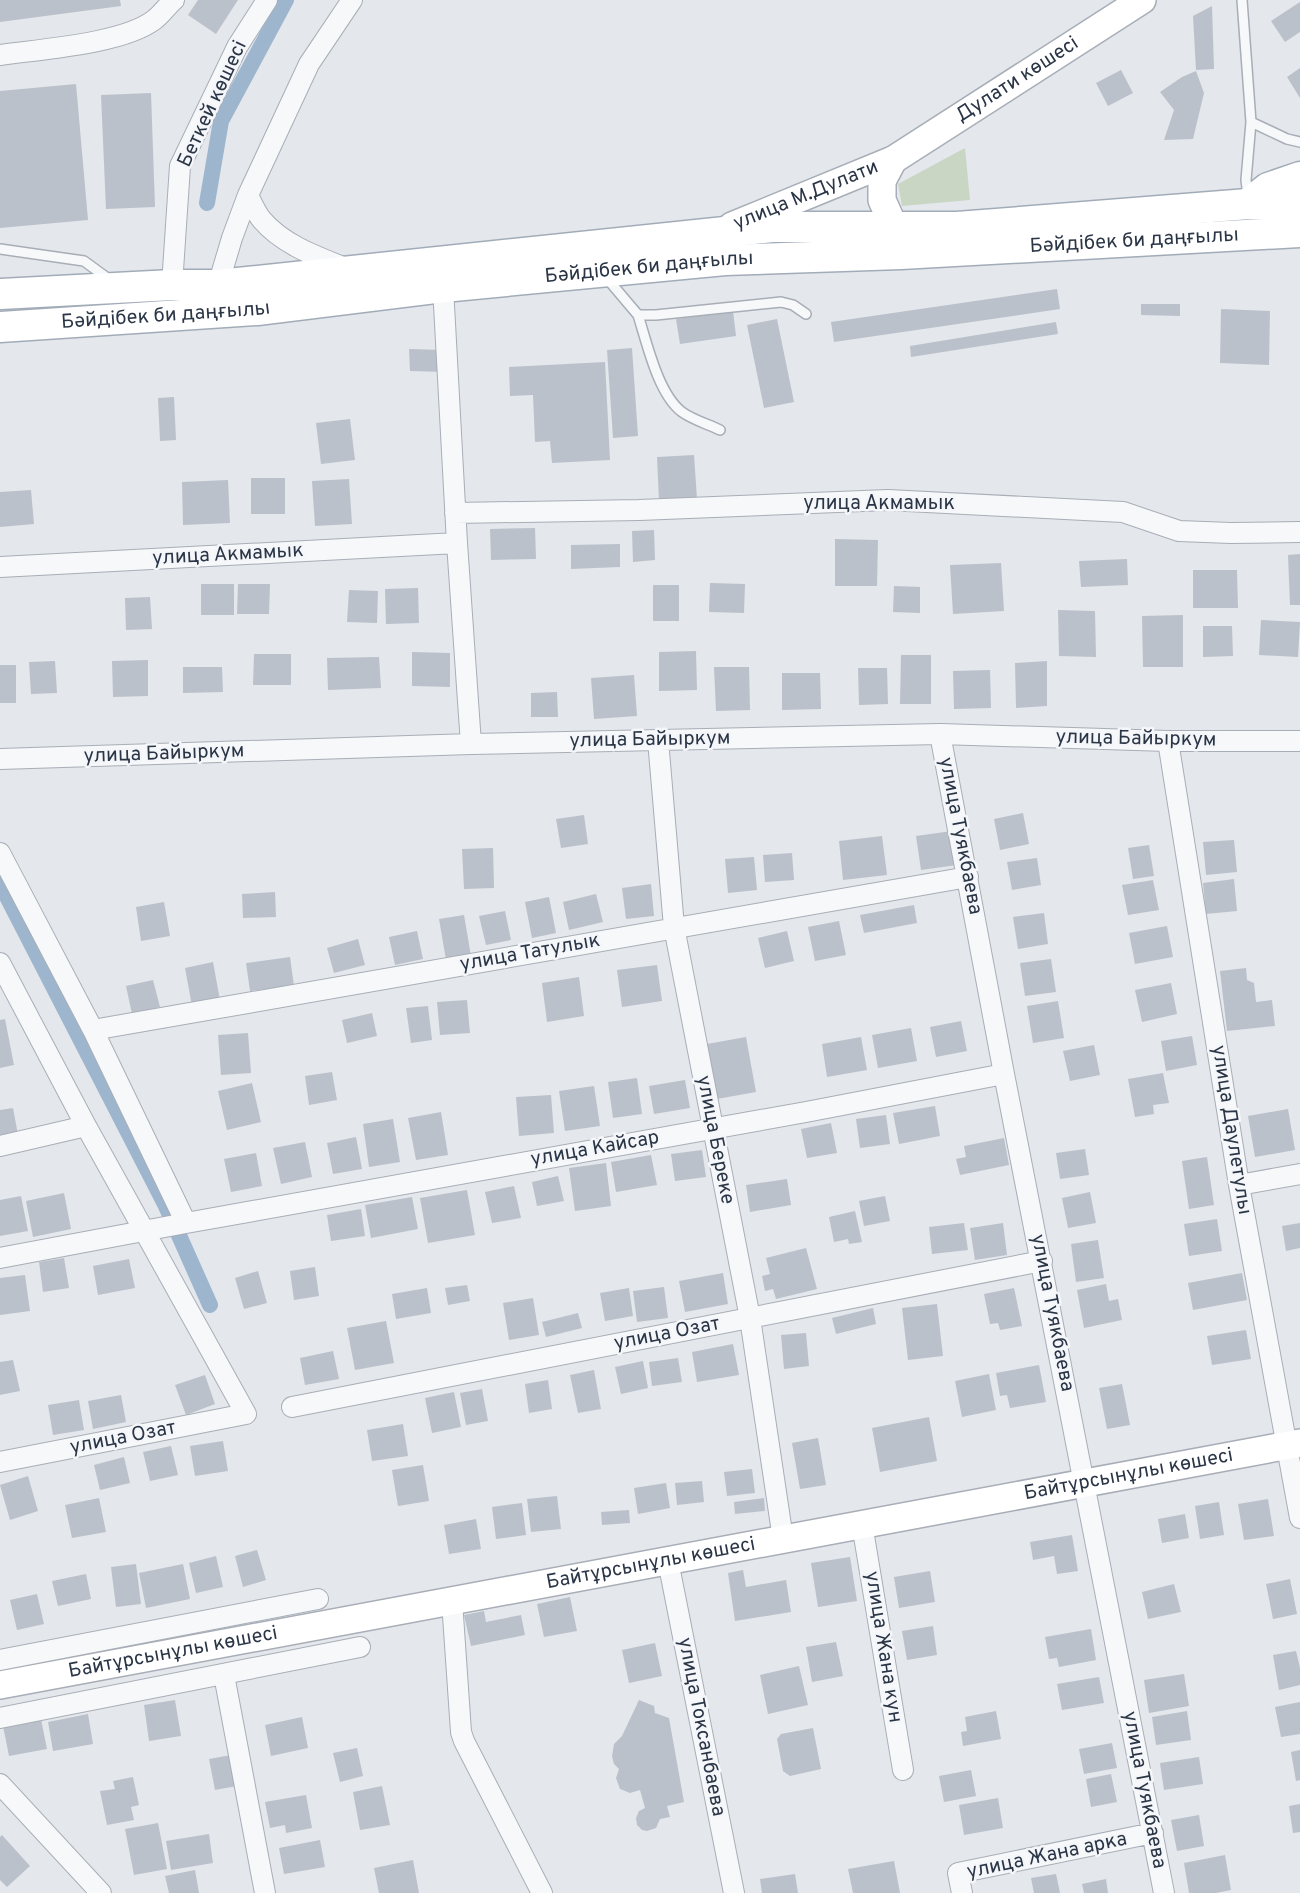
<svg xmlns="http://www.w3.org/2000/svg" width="1300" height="1893" viewBox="0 0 1300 1893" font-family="Overpass,sans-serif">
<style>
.green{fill:#cad6c4}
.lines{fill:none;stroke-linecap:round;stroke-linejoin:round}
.canal{stroke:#9eb6cd;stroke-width:16}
.building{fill:#bbc1ca}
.service-casing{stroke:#a8aeb7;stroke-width:12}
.minor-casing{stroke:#a8aeb7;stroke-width:22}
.secondary-casing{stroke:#a8aeb7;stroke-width:30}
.primary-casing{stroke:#a2acb8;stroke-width:33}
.service{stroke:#f7f8fa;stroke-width:9}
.minor{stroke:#f7f8fa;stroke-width:20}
.secondary{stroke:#fff;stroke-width:27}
.primary{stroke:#fff;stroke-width:30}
.labels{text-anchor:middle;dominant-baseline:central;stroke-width:5;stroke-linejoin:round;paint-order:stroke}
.street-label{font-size:20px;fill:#2a3546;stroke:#f4f6f9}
</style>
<rect width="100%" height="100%" fill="#e4e7ec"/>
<!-- green -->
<path class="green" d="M965,148L970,200L902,206L898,184Z"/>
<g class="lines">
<!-- canal -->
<path class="canal" d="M207,203L221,121L286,0
M0,883L165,1204L210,1305"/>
</g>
<!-- building -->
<path class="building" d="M0,0H120L121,6L0,22Z
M198,0H238L216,34L188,15Z
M1300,2V32L1285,42L1271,21Z
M1212,6L1214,69L1196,70L1193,16Z
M1300,68V98L1287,77Z
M1121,70L1133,93L1108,106L1096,83Z
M1196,71L1204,93L1193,139L1164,140L1174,110L1160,92L1182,77Z
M76,84L88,220L0,228V91Z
M151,93L155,207L106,209L101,95Z
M1057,289L1060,309L834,342L831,322Z
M1141,304H1180V316L1141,315Z
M1221,309L1270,311L1269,365L1220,363Z
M733,311L736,336L680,344L676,319Z
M777,319L794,402L764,408L747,325Z
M1056,322L1058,334L911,357L910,346Z
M632,348L638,436L613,438L607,350Z
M409,349L444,350V372L410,371Z
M605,362L610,460L552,463L550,441L535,442L533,395L510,396L509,367Z
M174,397L176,440L160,441L158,398Z
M350,419L355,460L321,464L316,423Z
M694,455L697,499L659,501L657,457Z
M251,478H285V514H251Z
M349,479L352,524L315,526L312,481Z
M228,480L230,523L183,525L182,482Z
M31,490L34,524L0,527V492Z
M535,528L536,559L491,560L490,529Z
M654,530L655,560L633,562L632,531Z
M835,539L878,540L877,586H835Z
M620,544V567L571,569V545Z
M1300,554V605H1290L1288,555Z
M1127,559L1128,585L1081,587L1079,561Z
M1001,563L1004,611L953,614L950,565Z
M1193,570H1237L1238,608H1193Z
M710,583L745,584L744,613L709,612Z
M201,584H234V615H201Z
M238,584H270L269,614H237Z
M653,585H679V621H653Z
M894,586L920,587V613L893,612Z
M418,588L419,623L386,624L385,589Z
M349,590L378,591L377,623L347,622Z
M150,597L152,629L126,630L125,598Z
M1058,610L1095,611L1096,657L1059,656Z
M1183,615V667H1143L1142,616Z
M1261,620L1300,622L1298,657L1259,655Z
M1203,626H1232L1233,656L1203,657Z
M696,651L697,690L659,691V652Z
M412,652L450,653V687L412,686Z
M254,654H291V685H253Z
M901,655H931V704H900Z
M379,657L381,688L328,690L327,658Z
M148,660V696L113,697L112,661Z
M55,661L57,693L31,694L29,662Z
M1047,661V706L1016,708L1015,663Z
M0,665H16V703H0Z
M183,667H222L223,692L183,693Z
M714,667H749L750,710L716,711Z
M858,668H887L888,704L859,705Z
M990,670L991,708L954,709L953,671Z
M782,673H820L821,709L782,710Z
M634,675L637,716L594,719L591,678Z
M557,692L558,717H531V693Z
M1023,813L1029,844L1000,850L994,819Z
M584,815L588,844L561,848L556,819Z
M952,831L957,865L921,870L916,836Z
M882,836L887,875L843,880L839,841Z
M1234,840L1237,872L1206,875L1203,842Z
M1149,845L1154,876L1133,879L1128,848Z
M493,848L494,888L464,889L462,849Z
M792,853L794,880L765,882L763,855Z
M754,857L757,890L728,893L725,859Z
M1037,858L1041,885L1012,890L1007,862Z
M1234,879L1237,911L1206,914L1203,883Z
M1153,880L1159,910L1128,915L1122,885Z
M651,884L654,916L626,919L622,888Z
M275,892L276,917L243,918L242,894Z
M596,894L603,922L569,930L563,902Z
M549,897L556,933L532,938L525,902Z
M164,902L170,936L141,941L136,907Z
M914,905L917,923L864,933L860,915Z
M505,911L511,940L486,945L479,916Z
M1044,913L1048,944L1018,949L1013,917Z
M464,915L471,956L446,960L439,919Z
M839,921L846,955L815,961L808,927Z
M1167,926L1173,957L1135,964L1129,933Z
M417,931L423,959L395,965L389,937Z
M787,931L794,961L765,968L758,938Z
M358,939L365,965L334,973L327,948Z
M290,957L294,986L250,991L246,963Z
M1051,959L1056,992L1025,996L1020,963Z
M213,962L220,1000L192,1006L185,968Z
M657,965L662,1001L622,1007L617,970Z
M1246,968L1247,980L1254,983L1256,1002L1272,1000L1275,1026L1227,1031L1220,971Z
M579,977L584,1016L547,1022L542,983Z
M153,980L160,1007L132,1014L126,986Z
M1171,983L1177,1014L1142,1022L1135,990Z
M467,1000L470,1033L440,1035L437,1002Z
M1058,1001L1064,1038L1033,1043L1027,1006Z
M428,1006L432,1040L411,1043L406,1008Z
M372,1013L377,1036L347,1043L342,1020Z
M5,1019L14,1065L0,1068V1020Z
M961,1021L967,1051L936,1057L930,1027Z
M911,1028L917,1061L878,1068L872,1035Z
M248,1033L251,1073L221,1075L218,1035Z
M1192,1036L1197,1065L1166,1071L1161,1041Z
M746,1037L756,1092L717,1099L707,1044Z
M861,1037L867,1070L827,1077L822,1044Z
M1094,1045L1100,1075L1070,1081L1063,1051Z
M332,1072L337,1100L309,1105L305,1076Z
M1163,1073L1169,1103L1153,1105L1154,1114L1135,1117L1128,1079Z
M637,1078L642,1114L613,1118L608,1082Z
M685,1080L690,1108L654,1114L649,1086Z
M252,1083L261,1122L227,1130L218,1091Z
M594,1086L600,1126L565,1131L559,1091Z
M551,1095L554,1133L519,1136L516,1097Z
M935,1106L940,1136L899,1144L893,1113Z
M13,1108L18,1135L0,1138V1110Z
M1288,1109L1295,1150L1255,1157L1248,1116Z
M441,1112L448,1155L416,1160L408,1118Z
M886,1115L890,1144L860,1148L856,1119Z
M393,1119L400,1162L369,1167L363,1124Z
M831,1123L837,1153L807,1158L801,1129Z
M356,1137L362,1169L333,1174L327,1143Z
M1004,1138L1009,1165L960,1175L956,1159L966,1157L964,1146Z
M305,1142L312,1177L281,1184L273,1148Z
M1085,1149L1089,1175L1060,1179L1056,1153Z
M702,1150L706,1177L675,1181L671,1154Z
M256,1153L262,1186L231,1192L224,1159Z
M651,1155L657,1185L616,1192L611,1162Z
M1207,1157L1214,1205L1189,1209L1182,1161Z
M606,1163L611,1206L575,1211L569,1168Z
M558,1176L564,1201L537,1206L532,1182Z
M787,1179L791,1205L750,1212L746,1185Z
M514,1186L521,1218L492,1223L485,1192Z
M467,1190L475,1235L428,1243L420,1198Z
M1090,1192L1096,1223L1068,1228L1062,1198Z
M64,1193L71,1229L33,1237L26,1201Z
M21,1196L28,1231L0,1236V1200Z
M885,1196L890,1221L864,1226L859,1201Z
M412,1197L418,1229L371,1238L365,1205Z
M361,1209L365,1236L331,1241L327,1215Z
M855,1211L862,1242L849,1244L848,1239L834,1242L829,1217Z
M1217,1219L1222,1251L1189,1256L1184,1224Z
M964,1223L968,1250L932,1254L929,1227Z
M1003,1223L1007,1255L975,1260L970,1228Z
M1300,1223V1248L1286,1251L1282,1226Z
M1098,1240L1104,1278L1076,1282L1071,1244Z
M806,1248L817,1289L776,1299L773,1289L765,1291L762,1276L770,1274L766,1258Z
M64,1258L69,1288L43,1292L39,1262Z
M129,1259L135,1288L98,1295L93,1266Z
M315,1267L319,1296L294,1300L290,1271Z
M258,1271L267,1303L244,1309L235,1278Z
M723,1273L728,1304L685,1312L679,1281Z
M1242,1273L1247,1300L1193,1310L1188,1283Z
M25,1275L30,1311L0,1315V1278Z
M1106,1284L1109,1301L1118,1299L1122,1320L1084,1328L1077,1290Z
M467,1285L470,1301L448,1305L445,1288Z
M664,1287L668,1318L637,1322L633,1291Z
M427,1288L431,1313L396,1319L392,1294Z
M629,1288L633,1316L605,1321L600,1293Z
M1014,1288L1022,1326L1000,1330L998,1323L990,1324L984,1294Z
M533,1298L539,1335L509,1340L503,1303Z
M937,1304L943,1356L908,1360L902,1308Z
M873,1308L876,1324L836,1334L832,1318Z
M578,1313L582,1328L546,1337L542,1322Z
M386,1321L394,1363L355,1370L347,1328Z
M1246,1330L1251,1359L1212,1365L1207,1336Z
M806,1333L809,1366L784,1369L781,1335Z
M733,1344L739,1375L697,1382L692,1352Z
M333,1351L339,1379L305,1385L300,1358Z
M678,1358L682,1382L652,1386L649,1362Z
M13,1360L20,1391L0,1395V1362Z
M643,1361L648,1388L621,1394L615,1367Z
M1039,1365L1046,1402L1010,1408L1007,1395L1000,1396L996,1373Z
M594,1370L601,1409L578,1413L570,1375Z
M989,1374L996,1410L962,1417L955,1381Z
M205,1375L215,1404L186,1415L175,1385Z
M548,1380L552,1409L529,1413L525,1384Z
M1122,1384L1130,1425L1107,1429L1099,1388Z
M482,1389L488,1421L466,1425L460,1393Z
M454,1392L461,1427L432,1433L425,1398Z
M121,1395L126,1422L93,1429L88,1401Z
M79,1400L84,1430L53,1435L48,1405Z
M929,1417L937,1461L880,1472L872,1428Z
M403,1424L408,1456L372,1461L367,1430Z
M818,1438L826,1485L800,1489L792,1443Z
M223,1441L228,1471L195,1476L190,1446Z
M171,1446L178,1475L150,1481L143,1452Z
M124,1457L130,1483L100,1490L94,1465Z
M423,1465L429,1501L398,1506L392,1470Z
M752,1469L755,1493L727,1496L724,1472Z
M28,1476L38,1511L10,1520L0,1485Z
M702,1481L704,1502L677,1505L675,1483Z
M666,1483L670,1508L638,1514L634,1488Z
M557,1496L561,1529L531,1532L527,1499Z
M99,1498L106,1532L72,1538L65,1505Z
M764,1498L765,1511L735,1514L734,1502Z
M1268,1499L1274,1536L1244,1540L1238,1504Z
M1219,1502L1224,1535L1200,1539L1195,1506Z
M522,1503L526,1535L496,1539L492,1507Z
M629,1510L630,1523L602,1525L601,1512Z
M1185,1514L1189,1538L1162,1543L1158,1519Z
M476,1519L481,1549L449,1554L444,1525Z
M1072,1535L1078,1571L1057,1574L1054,1556L1033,1560L1030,1542Z
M257,1550L266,1580L243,1587L235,1556Z
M216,1556L223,1587L196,1593L189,1563Z
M850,1557L857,1601L818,1607L811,1563Z
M136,1564L141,1604L116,1607L111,1567Z
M183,1564L190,1599L146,1608L139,1573Z
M743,1570L746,1587L786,1580L791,1612L735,1621L728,1573Z
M930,1571L935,1602L899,1608L894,1577Z
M86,1574L91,1599L58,1606L52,1581Z
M1290,1579L1297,1614L1273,1619L1266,1584Z
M1174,1584L1181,1612L1148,1619L1142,1592Z
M37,1594L44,1624L17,1630L10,1600Z
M570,1597L577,1631L544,1637L537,1604Z
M484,1611L486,1622L521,1615L525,1635L471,1646L464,1615Z
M933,1626L937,1655L907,1660L902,1631Z
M1091,1629L1096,1660L1059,1667L1057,1658L1049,1659L1045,1637Z
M836,1642L843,1676L812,1682L806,1647Z
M655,1643L662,1676L629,1683L622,1650Z
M1296,1651L1300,1668V1685L1279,1690L1273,1655Z
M799,1666L808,1705L768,1714L760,1675Z
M1184,1674L1189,1706L1149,1713L1144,1680Z
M1099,1677L1104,1703L1062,1710L1057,1684Z
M175,1700L181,1736L149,1741L144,1705Z
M639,1700L654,1706L655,1713L669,1718L684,1802L667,1806L670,1817L660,1819L656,1828L647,1831L642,1830L637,1825L636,1818L639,1811L645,1808L640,1790L630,1793L620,1789L616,1778L619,1769L614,1764L612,1756L614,1744L622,1736Z
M1300,1702V1734L1281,1737L1275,1707Z
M996,1711L1001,1739L963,1746L961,1732L967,1731L965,1717Z
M1187,1711L1191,1740L1156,1745L1152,1717Z
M88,1714L93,1744L53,1751L48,1722Z
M302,1717L308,1748L271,1756L265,1725Z
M41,1719L47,1749L9,1756L3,1726Z
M813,1728L821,1769L790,1776L783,1771L777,1739L781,1734Z
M1112,1743L1117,1768L1084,1774L1079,1749Z
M357,1748L363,1776L340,1782L333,1753Z
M1300,1750V1780L1296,1781L1291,1752Z
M231,1755L237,1786L215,1790L209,1759Z
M1199,1757L1203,1784L1164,1790L1160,1763Z
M971,1770L976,1796L944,1802L939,1776Z
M1111,1774L1117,1802L1091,1807L1086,1779Z
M133,1777L139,1805L131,1807L134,1820L107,1825L100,1791L115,1789L113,1781Z
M382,1786L390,1825L360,1830L353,1792Z
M306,1795L312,1828L286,1833L285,1825L270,1828L265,1802Z
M998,1798L1003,1828L964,1835L959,1805Z
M1300,1804V1832L1293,1833L1289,1806Z
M1199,1815L1204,1846L1177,1851L1171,1820Z
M158,1823L167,1869L134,1875L125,1829Z
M209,1834L213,1863L171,1870L166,1841Z
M2,1835L30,1866L7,1887L0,1880V1837Z
M320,1840L325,1867L284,1874L279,1848Z
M1225,1855L1231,1890L1216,1893H1189L1184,1863Z
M413,1860L419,1893H379L374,1868Z
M894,1861L900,1893H853L848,1869Z
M195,1870L199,1893H169L165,1876Z
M795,1874L798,1893H762L760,1879Z
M1056,1874L1060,1893H1034L1031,1878Z
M1106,1879L1108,1893H1084L1082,1884Z"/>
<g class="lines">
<defs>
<path id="service" d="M1242,0L1251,122L1246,180L1248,196
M1251,122L1287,139L1300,142
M0,249L84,261L110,280
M605,276L638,315H656L781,302L793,305L806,314
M638,315C647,343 658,394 682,412C693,420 708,424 720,430"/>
<path id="minor" d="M0,55C41,49 122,44 154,20C161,15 167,6 174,0
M248,195C252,203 256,213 262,220C283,245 318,257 348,269
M172,285L180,166L237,47L267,0
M218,285L232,238L248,195L309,64L352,0
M443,287L457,543L471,744
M455,513L639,510L888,500L1123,512L1179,531L1231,533L1300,532
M0,567L457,543
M940,734L1004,1074L1164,1893
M658,740L674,927L750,1318L783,1539
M1168,741L1239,1185L1300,1518
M0,759L471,744L940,734L1168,741H1300
M0,853L93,1030L186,1223
M0,963L86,1126L246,1414L0,1462
M93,1030L968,877
M0,1146L86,1126
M1239,1185L1300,1174
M0,1258L186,1223L806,1112L1004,1074
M292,1407L1042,1261
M862,1524L903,1770
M668,1561L734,1893
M452,1601L461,1732L464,1741L542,1893
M0,1660L318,1599
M224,1675L265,1893
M0,1718L360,1647
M0,1784L101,1893
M962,1893L958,1873L1153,1833"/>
<g id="secondary">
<path d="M893,160L882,181V200L894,227"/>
<path id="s1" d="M732,226L893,160L1142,0"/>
<path id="s2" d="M0,1685L1300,1443"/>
</g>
<g id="primary">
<path d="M1248,204L1268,188L1300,177"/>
<path d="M0,294L172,285H218L772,227H957L1248,204L1300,205"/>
<path id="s3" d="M0,327L257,310L443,287L725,260L901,254L1300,232"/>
</g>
</defs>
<!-- service casing -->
<use href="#service" class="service-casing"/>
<!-- minor casing -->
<use href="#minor" class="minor-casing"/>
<!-- secondary casing -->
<use href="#secondary" class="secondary-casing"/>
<!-- primary casing -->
<use href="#primary" class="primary-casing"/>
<!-- service -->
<use href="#service" class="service"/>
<!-- minor -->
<use href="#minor" class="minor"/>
<!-- secondary -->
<use href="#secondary" class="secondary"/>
<!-- primary -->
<use href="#primary" class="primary"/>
</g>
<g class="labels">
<!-- street labels -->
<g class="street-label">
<text stroke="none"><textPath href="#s1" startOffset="322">Дулати көшесі</textPath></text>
<text transform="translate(213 104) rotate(-65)">Беткей көшесі</text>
<text stroke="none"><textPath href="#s1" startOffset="80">улица М.Дулати</textPath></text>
<text stroke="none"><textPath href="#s3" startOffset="1138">Бәйдібек би даңғылы</textPath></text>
<text stroke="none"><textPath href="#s3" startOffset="652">Бәйдібек би даңғылы</textPath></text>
<text stroke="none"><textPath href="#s3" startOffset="166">Бәйдібек би даңғылы</textPath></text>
<text x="879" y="504">улица Акмамык</text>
<text transform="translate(228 555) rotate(-3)">улица Акмамык</text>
<text transform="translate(1136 739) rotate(1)">улица Байыркум</text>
<text transform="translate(650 740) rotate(-1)">улица Байыркум</text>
<text transform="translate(164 754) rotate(-2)">улица Байыркум</text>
<text transform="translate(960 836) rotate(79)">улица Туякбаева</text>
<text transform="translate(530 953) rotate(-10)">улица Татулык</text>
<text transform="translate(1231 1130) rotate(81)">улица Даулетулы</text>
<text transform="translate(715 1140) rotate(79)">улица Береке</text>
<text transform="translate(595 1149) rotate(-10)">улица Кайсар</text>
<text transform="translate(1052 1313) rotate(79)">улица Туякбаева</text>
<text transform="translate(667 1334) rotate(-11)">улица Озат</text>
<text transform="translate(123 1438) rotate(-11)">улица Озат</text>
<text stroke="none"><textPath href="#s2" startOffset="1148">Байтұрсынұлы көшесі</textPath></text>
<text stroke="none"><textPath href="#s2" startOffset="662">Байтұрсынұлы көшесі</textPath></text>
<text transform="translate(883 1647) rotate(81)">улица Жана кун</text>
<text stroke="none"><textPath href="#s2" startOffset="176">Байтұрсынұлы көшесі</textPath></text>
<text transform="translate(701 1727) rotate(79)">улица Токсанбаева</text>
<text transform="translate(1144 1790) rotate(79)">улица Туякбаева</text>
<text transform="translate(1047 1856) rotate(-12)">улица Жана арка</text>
</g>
</g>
</svg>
